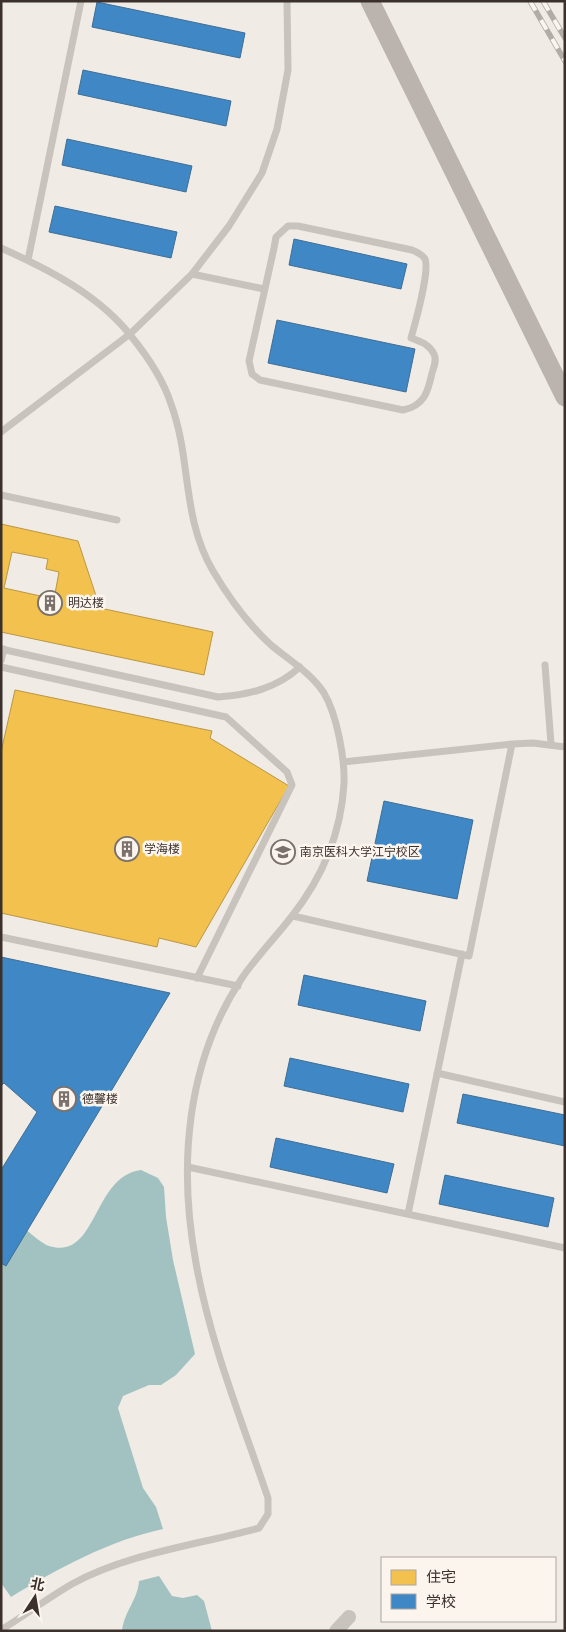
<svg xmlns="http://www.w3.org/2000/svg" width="566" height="1632" viewBox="0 0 566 1632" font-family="Figtree,'Noto Sans SC',sans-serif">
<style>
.water{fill:#a1c2c1}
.homes{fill:#f2c14e;stroke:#bb9644;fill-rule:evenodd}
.schools{fill:#3f88c5;stroke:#3e6e97}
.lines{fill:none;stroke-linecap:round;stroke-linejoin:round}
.lane{stroke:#c9c3be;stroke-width:7}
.street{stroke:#c9c3be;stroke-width:14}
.secondary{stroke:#bab3ae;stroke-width:19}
.rail-casing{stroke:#b1aca8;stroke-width:5.5}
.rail{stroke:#fbf5ee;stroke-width:4;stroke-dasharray:11;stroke-linecap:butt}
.labels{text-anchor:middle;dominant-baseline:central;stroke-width:5;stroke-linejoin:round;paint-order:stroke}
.poi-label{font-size:12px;fill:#3b302b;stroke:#fbf5ee;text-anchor:start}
</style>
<rect width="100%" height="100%" fill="#f0ebe5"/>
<!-- water -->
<path class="water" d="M141,1170L158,1178L164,1187L166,1217L173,1260L195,1354L176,1375L161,1385H149L123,1396L118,1408L143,1488L156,1507L163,1529C108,1541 59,1568 11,1597L1,1583V1207C11,1216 39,1243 49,1246C98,1261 92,1176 141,1170Z
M159,1576L172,1596L183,1598L197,1595L204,1601L212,1631H122C124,1612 138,1599 139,1581Z"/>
<!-- homes -->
<path class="homes" d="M1,524L78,541L100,608L213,632L204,675L1,632ZM12,552L48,559L46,569L59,572L54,599L4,588Z
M15,690L212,731L210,738L289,786L196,947L159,938L157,947L1,913V752Z"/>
<!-- schools -->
<path class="schools" d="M97,2L245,33L240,58L92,27Z
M83,70L231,101L226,126L78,94Z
M67,139L192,166L186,192L62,165Z
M55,206L177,232L171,258L49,232Z
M294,239L407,264L401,289L289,265Z
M277,320L415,349L406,392L268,363Z
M384,801L473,820L457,899L367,881Z
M1,957L170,993L6,1266L1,1263V1170L37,1112L4,1083L1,1086Z
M304,975L426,1001L420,1031L298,1005Z
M290,1058L409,1084L403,1112L284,1086Z
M463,1094L565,1115V1146L457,1123Z
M276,1138L394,1164L387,1193L270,1167Z
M445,1175L554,1198L548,1227L439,1204Z"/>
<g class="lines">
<!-- lane -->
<path class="lane" d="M288,226H298L412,250C417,252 422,254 425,259C430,270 415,324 411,338C421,342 429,344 434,354C437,360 434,367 432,373C428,392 424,406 403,410L260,380L252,374L249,361L274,248L276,237Z
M1,248C48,269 99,295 131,336C148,357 163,379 171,404C192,461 181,516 213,571C229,598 248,624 271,645C289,660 311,673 324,693C337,715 345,759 344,784C341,833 322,878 292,916C276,937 257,956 242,978C186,1062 178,1166 196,1263C210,1343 242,1421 268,1498V1514L259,1528C197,1545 129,1553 72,1584C48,1598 25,1615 1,1630
M28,260L81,1
M192,274L264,289
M1,432L130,334L192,274L229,226L262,173L277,129L288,70L287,1
M1,495L117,520
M1,649L218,697C249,695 277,688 300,667
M1,661L4,649
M545,665L551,744
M1,667L226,717L287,772L292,785L197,978
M343,762L512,744L533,743L565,747
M293,916L469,956L512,744
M1,937L238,986
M437,1073L565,1102
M188,1167L565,1248
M408,1214L462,954"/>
<!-- street -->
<path class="street" d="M336,1631L349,1617"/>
<!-- secondary -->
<path class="secondary" d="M370,1L565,397"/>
<defs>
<path id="rail" d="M530,1L565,61
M543,1L565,38"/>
</defs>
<!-- rail casing -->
<use href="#rail" class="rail-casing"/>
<!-- rail -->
<use href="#rail" class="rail"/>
</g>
<!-- icons -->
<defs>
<symbol id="building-ring" viewBox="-11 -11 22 22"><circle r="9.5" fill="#fbf5ee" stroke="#7a716c" stroke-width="1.5"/><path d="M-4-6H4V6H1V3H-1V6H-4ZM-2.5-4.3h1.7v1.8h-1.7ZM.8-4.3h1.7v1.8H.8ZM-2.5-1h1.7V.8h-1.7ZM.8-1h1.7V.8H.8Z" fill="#7a716c"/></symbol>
<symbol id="university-ring" viewBox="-11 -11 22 22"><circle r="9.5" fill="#fbf5ee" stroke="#7a716c" stroke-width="1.5"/><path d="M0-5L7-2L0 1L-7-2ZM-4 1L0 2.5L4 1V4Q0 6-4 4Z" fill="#7a716c"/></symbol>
</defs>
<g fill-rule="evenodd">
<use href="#building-ring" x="36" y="589" width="28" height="28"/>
<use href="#building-ring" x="113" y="835" width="28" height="28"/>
<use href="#university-ring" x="269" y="838" width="28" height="28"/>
<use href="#building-ring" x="50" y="1085" width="28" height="28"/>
</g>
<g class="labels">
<!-- poi labels -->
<g class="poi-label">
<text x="68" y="603">明达楼</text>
<text x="144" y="849">学海楼</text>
<text x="300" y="852">南京医科大学江宁校区</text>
<text x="82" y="1099">德馨楼</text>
</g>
</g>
<!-- border -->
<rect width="566" height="1632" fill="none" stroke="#3b302b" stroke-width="5"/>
<!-- legend -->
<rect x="381" y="1557" width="175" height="65" fill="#fbf5ee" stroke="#aea6a0"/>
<rect x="391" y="1570" width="25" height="15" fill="#f2c14e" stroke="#aea6a0"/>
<text x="426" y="1582" font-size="15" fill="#3b302b">住宅</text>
<rect x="391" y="1594" width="25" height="15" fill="#3f88c5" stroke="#aea6a0"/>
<text x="426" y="1607" font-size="15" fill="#3b302b">学校</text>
<!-- north arrow -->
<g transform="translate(35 1597) rotate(12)" stroke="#fbf5ee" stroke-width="4" paint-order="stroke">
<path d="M0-4L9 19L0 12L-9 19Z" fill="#3b302b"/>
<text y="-8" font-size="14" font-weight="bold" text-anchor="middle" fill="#3b302b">北</text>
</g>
</svg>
